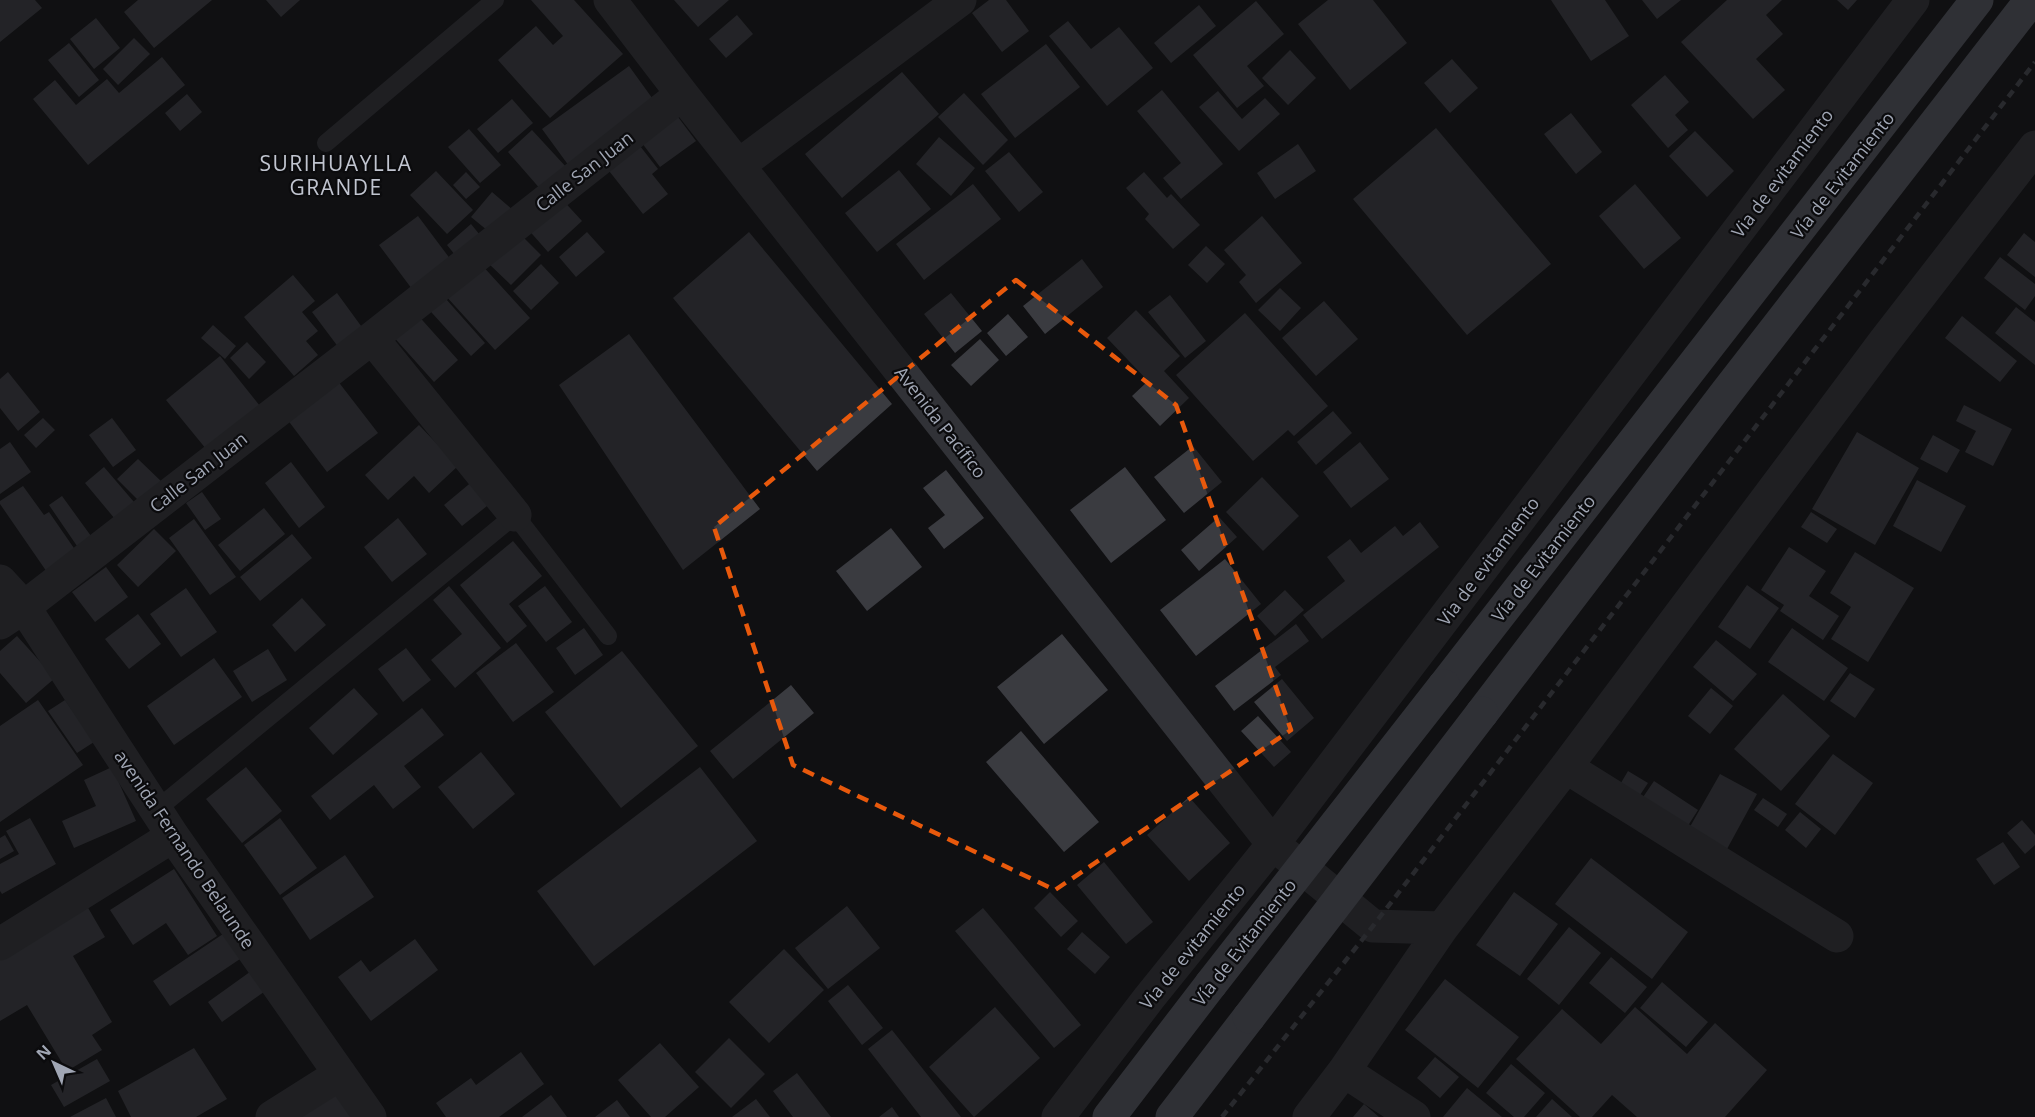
<svg xmlns="http://www.w3.org/2000/svg" width="2035" height="1117" viewBox="0 0 2035 1117" font-family="'Open Sans',sans-serif">
<style>
.building{fill:#3a3b40}
.lines{fill:none;stroke-linecap:round;stroke-linejoin:round}
.service{stroke:#313237;stroke-width:18}
.minor{stroke:#313237;stroke-width:33}
.trunk{stroke:#545760;stroke-width:33}
.rail{stroke:#46484e;stroke-width:4.5;stroke-dasharray:8 6;stroke-linecap:butt}
.trunk-bridge{stroke:#545760;stroke-width:33}
.marked{fill:none;stroke:#e8590c;stroke-width:4.5;stroke-dasharray:12 8;stroke-linejoin:round}
.labels{text-anchor:middle;dominant-baseline:central;stroke-width:4.5;stroke-linejoin:round;paint-order:stroke}
.street-label{font-size:18px;fill:#a0a6b4;stroke:#0b0b0d}
.quarter-label{font-size:21px;letter-spacing:1.5px;fill:#c1c5d0;stroke:#0b0b0d}
</style>
<rect width="100%" height="100%" fill="#101012"/>
<!-- building -->
<path class="building" d="M0,0H35L42,8L0,42Z
M138,0H212L154,48L124,12Z
M266,0H300L281,17Z
M531,0H574L623,54L550,118L498,60L536,26L553,45L563,36Z
M674,0H729L698,27Z
M989,0H1006L1029,31L1002,52L972,13Z
M1328,0H1373L1407,43L1350,90L1298,24Z
M1551,0H1605L1629,36L1591,61Z
M1642,0H1681L1657,19Z
M1727,0H1782L1766,15L1783,34L1756,59L1785,90L1753,119L1681,42Z
M1837,0H1857L1848,10Z
M1256,1L1284,34L1247,66L1264,86L1237,108L1193,55Z
M1199,5L1216,26L1171,63L1154,43Z
M737,15L753,34L726,58L709,39Z
M96,18L120,48L94,69L70,39Z
M1068,21L1091,49L1119,27L1153,68L1107,106L1049,36Z
M134,38L150,54L118,85L103,69Z
M69,43L99,80L79,97L48,60Z
M1046,44L1080,87L1015,138L981,94Z
M1290,50L1316,78L1288,105L1262,78Z
M162,57L185,85L88,165L33,99L55,80L76,105L107,79L119,93Z
M1452,59L1478,88L1450,113L1424,83Z
M629,66L655,102L569,166L542,129Z
M902,72L939,114L842,198L805,154Z
M1665,75L1689,102L1675,115L1688,130L1668,148L1631,105Z
M1162,90L1223,164L1181,199L1163,178L1181,163L1137,111Z
M1218,91L1242,119L1265,98L1280,114L1239,151L1199,107Z
M964,93L1008,140L983,165L938,117Z
M187,94L202,112L180,131L165,113Z
M512,99L533,123L498,153L477,129Z
M672,109L696,141L660,167L636,135Z
M1571,113L1602,152L1576,174L1544,134Z
M1436,128L1551,264L1467,335L1353,199Z
M469,129L501,165L480,183L448,147Z
M532,130L567,168L542,191L508,152Z
M1695,131L1734,171L1707,197L1669,156Z
M633,137L658,169L652,174L668,194L643,214L602,162Z
M939,137L975,168L951,196L916,164Z
M1298,144L1316,171L1275,199L1257,173Z
M1009,152L1043,192L1019,212L985,171Z
M899,170L931,209L877,252L845,213Z
M436,171L473,210L447,234L410,195Z
M466,172L480,187L466,199L453,185Z
M1144,172L1167,198L1171,194L1200,225L1173,249L1145,219L1149,214L1126,188Z
M973,184L1001,219L924,280L896,244Z
M1635,184L1681,238L1644,269L1599,216Z
M492,192L514,211L493,235L471,217Z
M559,196L582,221L548,252L526,227Z
M418,216L451,260L412,289L379,245Z
M1262,216L1302,263L1256,303L1239,282L1246,275L1224,250Z
M471,224L484,240L460,261L447,245Z
M518,232L541,255L511,285L488,263Z
M587,232L605,252L576,277L559,257Z
M749,232L892,404L817,471L673,298Z
M2024,233L2035,242V277L2007,255Z
M1206,246L1225,264L1207,283L1188,265Z
M2000,257L2035,284V296L2025,310L1984,278Z
M1082,259L1103,287L1045,334L1023,306Z
M480,263L530,318L495,350L445,295Z
M541,264L559,283L531,310L513,291Z
M293,275L315,301L302,312L318,331L306,341L318,355L294,376L244,317Z
M1280,288L1301,308L1280,331L1258,310Z
M438,290L485,343L471,356L423,303Z
M337,293L364,330L339,348L312,312Z
M951,293L982,331L955,353L924,314Z
M1170,295L1206,341L1185,358L1148,312Z
M1324,301L1358,339L1316,376L1282,338Z
M2016,307L2035,322V365L1995,333Z
M1136,310L1180,356L1164,371L1189,398L1160,426L1132,396L1148,381L1107,338Z
M415,312L458,360L434,382L391,334Z
M1245,313L1328,406L1294,436L1288,430L1253,461L1176,375Z
M1008,314L1028,337L1006,356L987,333Z
M1962,316L2017,361L2000,382L1945,338Z
M213,325L236,346L225,359L201,338Z
M629,334L760,509L683,570L559,385Z
M980,339L999,360L971,386L951,365Z
M247,342L266,362L249,379L230,358Z
M220,356L264,411L211,455L166,400Z
M8,372L40,412L18,431L0,408V379Z
M337,380L378,433L327,472L287,419Z
M1964,405L2012,429L1993,466L1965,452L1976,431L1956,421Z
M1333,411L1352,433L1316,465L1297,442Z
M43,418L55,430L36,448L24,435Z
M112,418L136,450L113,467L89,435Z
M419,425L458,466L429,493L414,476L388,500L365,475Z
M1857,432L1919,468L1875,545L1812,509Z
M1933,435L1960,450L1947,473L1920,459Z
M10,442L31,472L0,494V449Z
M1360,442L1389,479L1351,508L1323,472Z
M1193,446L1222,482L1184,513L1154,477Z
M138,459L164,484L142,504L117,479Z
M291,462L325,507L299,528L265,483Z
M104,467L134,502L115,519L85,483Z
M1125,467L1166,520L1111,563L1070,510Z
M946,470L984,518L944,549L928,528L945,515L923,488Z
M1262,477L1299,516L1263,551L1226,512Z
M474,480L492,502L462,526L444,505Z
M1917,480L1966,506L1941,552L1893,526Z
M23,486L44,515L49,512L78,554L49,575L0,504V501Z
M202,492L221,519L205,530L186,503Z
M62,496L91,536L77,546L49,505Z
M264,508L285,534L240,571L218,545Z
M1811,512L1837,529L1827,543L1801,527Z
M1219,517L1237,537L1199,571L1181,550Z
M398,518L427,554L392,582L364,547Z
M194,519L236,577L210,595L169,538Z
M1420,522L1439,547L1322,639L1303,615L1345,581L1327,557L1350,539L1361,553L1395,526L1403,536Z
M891,528L922,567L867,611L836,571Z
M154,529L176,551L138,587L117,565Z
M292,534L312,558L260,601L240,577Z
M513,541L542,576L509,604L527,626L507,643L460,585Z
M1789,547L1826,571L1809,596L1839,616L1823,640L1780,611L1784,605L1761,590Z
M1855,552L1914,588L1868,662L1831,639L1851,607L1830,593Z
M1225,559L1261,604L1196,656L1160,610Z
M106,567L128,597L95,622L72,592Z
M1747,585L1779,608L1750,649L1718,627Z
M449,586L501,648L455,688L431,660L462,634L433,600Z
M545,586L572,622L546,642L518,606Z
M186,588L217,632L181,657L150,614Z
M1285,590L1304,610L1275,636L1257,616Z
M302,598L326,625L295,652L272,625Z
M138,614L161,644L129,669L105,639Z
M1296,624L1309,641L1275,667L1281,675L1234,711L1215,686Z
M584,628L603,655L575,675L556,648Z
M1792,628L1848,668L1824,701L1768,662Z
M1062,634L1108,690L1044,744L997,687Z
M17,636L55,678L26,703L0,673V651Z
M1716,640L1757,674L1733,701L1693,667Z
M516,643L554,692L513,722L476,673Z
M406,648L431,680L403,702L378,669Z
M268,649L287,680L252,702L233,671Z
M622,651L698,746L621,808L545,712Z
M214,658L242,697L174,745L147,706Z
M1850,673L1875,689L1855,718L1830,701Z
M1282,679L1314,718L1287,741L1254,702Z
M791,685L814,713L733,779L710,751Z
M354,688L378,714L333,755L309,728Z
M1711,688L1733,706L1710,734L1688,716Z
M1783,694L1830,736L1781,791L1734,749Z
M38,700L83,765L0,822V726Z
M65,700L94,742L77,753L48,711Z
M422,708L444,735L404,766L421,787L393,809L374,785L330,820L311,796Z
M1258,716L1291,752L1274,767L1241,731Z
M1021,731L1099,822L1064,852L986,762Z
M481,752L515,794L473,829L438,787Z
M1833,754L1873,783L1835,835L1795,804Z
M112,767L136,821L74,848L62,821L96,806L84,780Z
M246,767L282,811L242,843L206,799Z
M700,767L757,841L594,966L537,891Z
M1628,771L1648,783L1634,804L1615,793Z
M1720,774L1757,794L1721,860L1683,839Z
M1654,781L1698,810L1682,835L1637,806Z
M1189,797L1230,843L1189,881L1147,835Z
M1763,798L1787,814L1778,827L1754,810Z
M1800,812L1821,829L1806,848L1785,830Z
M30,818L56,864L2,894L0,891V864L19,854L6,831Z
M280,818L317,868L280,895L244,845Z
M2022,820L2035,835V845L2025,854L2007,833Z
M5,835L14,851L0,859V838Z
M2003,842L2020,867L1994,885L1976,859Z
M345,855L374,897L310,940L282,898Z
M1591,858L1688,932L1652,979L1555,904Z
M1104,862L1153,922L1126,944L1077,885Z
M174,869L217,936L188,955L166,923L133,945L110,910Z
M1050,892L1078,921L1061,937L1034,908Z
M1514,892L1558,924L1520,976L1476,945Z
M87,906L105,937L73,956L112,1022L92,1035L102,1050L67,1071L27,1005L0,1021V958Z
M847,906L880,948L828,989L795,948Z
M983,908L1081,1025L1054,1048L955,931Z
M1569,927L1601,953L1559,1005L1527,979Z
M1082,932L1110,957L1095,974L1067,949Z
M223,934L240,959L170,1006L153,981Z
M415,939L438,970L371,1021L338,977L361,960L370,972Z
M784,949L824,990L769,1043L729,1002Z
M1611,957L1647,987L1625,1013L1589,983Z
M254,969L268,989L222,1022L208,1002Z
M1445,979L1519,1037L1478,1088L1405,1030Z
M1662,982L1708,1022L1686,1047L1640,1008Z
M848,985L883,1028L862,1045L828,1001Z
M995,1007L1040,1058L974,1117L929,1067Z
M1635,1007L1687,1054L1715,1023L1767,1070L1725,1117H1637L1612,1095L1592,1117H1580L1516,1059L1562,1009L1601,1044Z
M892,1030L961,1117H921L868,1049Z
M729,1038L765,1074L731,1108L695,1072Z
M660,1043L699,1087L665,1117H651L618,1080Z
M194,1048L227,1099L196,1117H131L118,1091Z
M521,1052L544,1084L499,1117H446L436,1103L471,1078L476,1085Z
M1435,1057L1459,1077L1440,1098L1417,1078Z
M97,1059L110,1081L64,1107L51,1085Z
M1511,1064L1545,1093L1524,1117H1514L1486,1093Z
M797,1073L831,1117H793L773,1091Z
M340,1087L360,1117H293Z
M1467,1088L1502,1117H1443Z
M551,1095L567,1117H522Z
M106,1098L116,1117H70Z
M756,1099L770,1117H732Z
M1552,1099L1572,1117H1536Z
M617,1100L630,1117H595Z
M1364,1104L1379,1117H1353Z
M892,1107L899,1117H879Z"/>
<g class="lines">
<!-- service -->
<path class="service" d="M326,143L495,0
M156,810L515,515L608,636"/>
<!-- minor -->
<path class="minor" d="M610,0L682,94L1273,844L1373,926L1442,928
M739,165L960,0
M372,338L515,515
M0,581L24,607L173,836L370,1117
M0,623L24,607L372,338L682,94
M1566,767L1837,936
M0,944L173,836
M1344,1071L1414,1117
M272,1117L340,1074
M1058,1117L1149,998L1273,844L1913,0
M1309,1117L1344,1071L1442,928L1566,767L1884,342L2035,147"/>
<!-- trunk -->
<path class="trunk" d="M1444,686L1977,0
M1482,713L1726,393L2031,0
M1109,1117L1211,984
M1172,1117L1249,1017"/>
<!-- rail -->
<path class="rail" d="M1222,1117L1373,926L2035,62"/>
<!-- trunk-bridge -->
<path class="trunk-bridge" d="M1211,984L1444,686
M1249,1017L1482,713"/>
</g>
<!-- marked area -->
<path d="M0 0H2035V1117H0ZM1016,280L1176,405L1291,730L1055,890L793,765L714,527Z" fill="#101012" fill-opacity=".55" fill-rule="evenodd"/>
<path class="marked" d="M1016,280L1176,405L1291,730L1055,890L793,765L714,527Z"/>
<g class="labels">
<!-- street labels -->
<g class="street-label">
<text transform="translate(584 171) rotate(-38)">Calle San Juan</text>
<text transform="translate(1782 173) rotate(-53)">Via de evitamiento</text>
<text transform="translate(1842 175) rotate(-52)">Vía de Evitamiento</text>
<text transform="translate(941 422) rotate(52)">Avenida Pacífico</text>
<text transform="translate(198 472) rotate(-38)">Calle San Juan</text>
<text transform="translate(1543 558) rotate(-52)">Vía de Evitamiento</text>
<text transform="translate(1488 561) rotate(-53)">Via de evitamiento</text>
<text transform="translate(185 849) rotate(56)">avenida Fernando Belaunde</text>
<text transform="translate(1244 942) rotate(-52)">Vía de Evitamiento</text>
<text transform="translate(1192 946) rotate(-51)">Via de evitamiento</text>
</g>
<!-- quarter labels -->
<g class="quarter-label">
<text x="336" y="163">SURIHUAYLLA<tspan x="336" dy="24">GRANDE</tspan></text>
</g>
</g>
<!-- north arrow -->
<g transform="translate(54 1063) rotate(316)" stroke="#0b0b0d" stroke-width="4.5" paint-order="stroke">
<path d="M0-4.5L10 22L0 15L-10 22Z" fill="#a0a6b4"/>
<text y="-9" font-size="16" font-weight="bold" text-anchor="middle" fill="#a0a6b4">N</text>
</g>
</svg>
